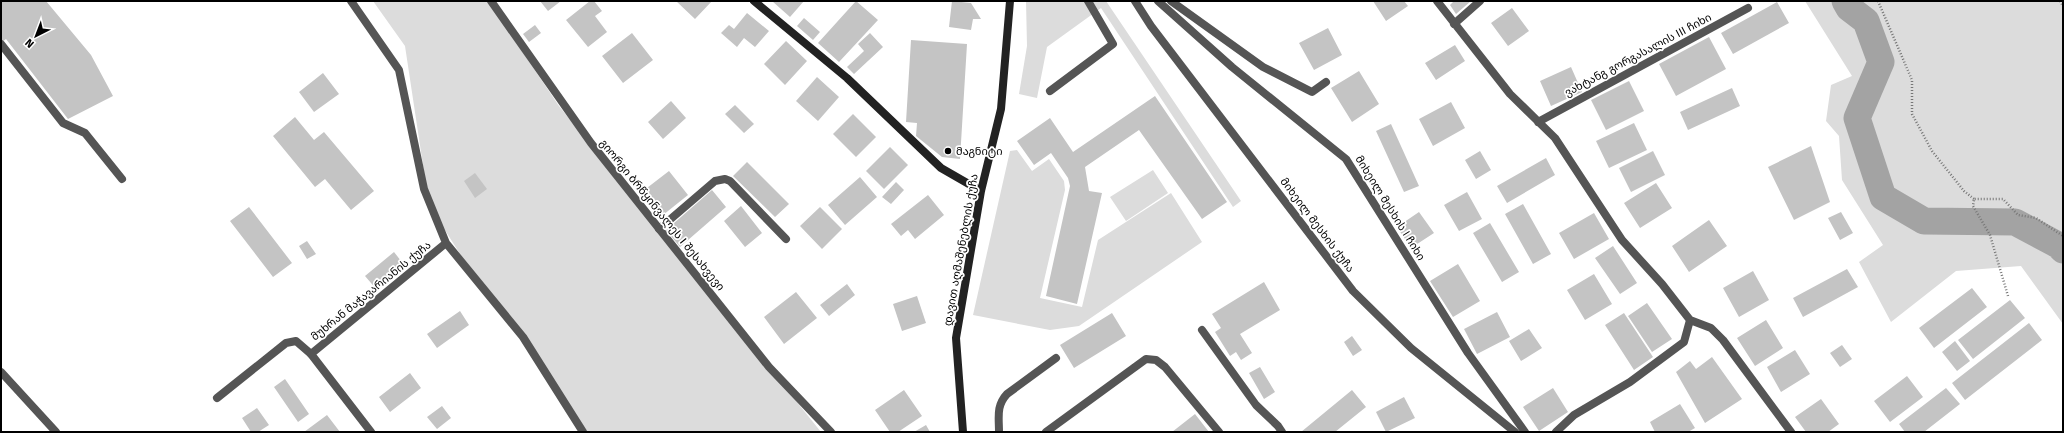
<svg xmlns="http://www.w3.org/2000/svg" width="2064" height="433" viewBox="0 0 2064 433" font-family="'Fira Sans','Noto Sans Georgian',sans-serif">
<style>
.green{fill:#dcdcdc}
.lines{fill:none;stroke-linecap:round;stroke-linejoin:round}
.river{stroke:#a3a3a3;stroke-width:27}
.building{fill:#c4c4c4}
.path{stroke:#777;stroke-width:2.5;stroke-dasharray:1 2;stroke-linecap:butt}
.lane{stroke:#555;stroke-width:8}
.street{stroke:#555;stroke-width:8}
.secondary{stroke:#222;stroke-width:8}
.poi-dot{fill:#000;stroke:#fff;stroke-width:1.5}
.labels{text-anchor:middle;dominant-baseline:central;stroke-width:3.5;stroke-linejoin:round;paint-order:stroke}
.street-label{font-size:11px;fill:#000;stroke:#fff}
.poi-label{font-size:11px;fill:#000;stroke:#fff;text-anchor:start}
</style>
<rect width="100%" height="100%" fill="#fff"/>
<!-- green -->
<path class="green" d="M373,1H488L559,106L821,432H586L462,257L429,205L405,46Z
M1026,1H1106L1241,201L1233,207L1101,8L1047,47L1037,98L1019,94L1027,46Z
M1805,1H2063V324L2021,266L1956,271L1891,322L1859,262L1883,245L1842,180L1839,136L1826,121L1831,85L1852,76Z
M1017,150L1032,171L1049,159L1064,181L1065,190L1040,298L1082,307L1098,240L1171,193L1202,242L1079,326L1050,330L973,315L1010,151Z
M1153,170L1168,193L1126,221L1110,197Z"/>
<g class="lines">
<!-- river -->
<path class="river" d="M1845,1L1849,8L1866,21L1881,62L1857,118L1883,197L1924,221L2015,222L2058,245L2063,250"/>
</g>
<!-- building -->
<path class="building" d="M1,1H46L91,55L113,96L68,119L6,39L2,42L1,41Z
M540,1H561L548,11Z
M590,1H594L602,11L595,16L607,32L588,47L566,20Z
M676,1H712L695,19Z
M772,1H804L790,17Z
M856,1L878,20L839,62L818,43Z
M952,1L971,3L981,19H973L971,30L949,27Z
M1373,1H1404L1408,6L1386,21Z
M1454,1H1471L1456,14L1450,5Z
M1777,2L1789,23L1733,54L1721,33Z
M1512,8L1529,31L1508,46L1491,23Z
M747,13L769,31L755,47L744,38L737,47L721,33L729,25L734,29Z
M804,18L820,32L813,40L797,26Z
M535,25L541,33L529,42L523,34Z
M1328,28L1342,55L1314,70L1299,43Z
M632,33L653,60L623,83L602,56Z
M870,33L883,47L854,74L847,67L864,51L858,44Z
M1709,37L1726,69L1676,96L1659,64Z
M911,40L967,44L960,159L942,157L916,136L917,123L906,122Z
M786,41L807,61L785,85L764,64Z
M1455,45L1465,61L1436,80L1425,63Z
M1571,67L1582,92L1551,106L1540,81Z
M1359,71L1379,104L1352,122L1331,88Z
M323,73L339,94L314,112L299,92Z
M817,77L839,97L818,121L796,101Z
M1629,81L1644,111L1606,130L1591,100Z
M1732,88L1740,106L1688,130L1680,112Z
M1155,96L1227,202L1202,219L1139,130L1085,167L1089,191L1102,193L1077,304L1046,296L1070,186L1068,178L1051,153L1034,165L1017,141L1050,118L1073,152Z
M671,101L686,118L663,139L648,122Z
M1451,102L1465,128L1433,146L1419,119Z
M735,105L754,124L744,133L725,114Z
M853,114L876,137L856,157L833,134Z
M295,117L314,140L324,132L374,191L351,210L325,179L315,187L273,136Z
M1634,123L1647,150L1609,168L1596,141Z
M1391,124L1419,186L1404,192L1376,131Z
M1811,146L1830,202L1794,220L1768,167Z
M890,147L908,165L884,189L866,171Z
M1480,151L1491,170L1476,179L1465,160Z
M1653,151L1665,175L1631,192L1619,168Z
M1546,158L1555,175L1507,203L1497,186Z
M747,162L789,204L775,217L733,176Z
M669,171L688,195L663,215L643,191Z
M475,173L487,189L475,198L464,181Z
M860,177L877,197L845,225L828,205Z
M896,182L904,190L891,204L882,197Z
M1656,183L1672,208L1640,228L1624,203Z
M712,190L726,207L680,247L666,230Z
M1467,192L1482,219L1459,231L1444,205Z
M928,195L944,215L915,239L908,230L901,236L891,224Z
M1523,204L1551,254L1533,264L1505,214Z
M741,206L762,233L745,247L724,221Z
M249,207L292,263L273,277L230,221Z
M820,207L842,229L822,249L800,226Z
M1419,212L1434,233L1411,248L1397,227Z
M1841,212L1853,233L1840,240L1828,218Z
M1594,213L1609,239L1574,259L1559,233Z
M1709,220L1727,246L1689,272L1672,246Z
M1490,223L1519,272L1502,282L1473,233Z
M307,241L316,254L307,259L299,246Z
M1613,246L1637,283L1620,294L1595,258Z
M394,252L405,266L377,290L365,276Z
M1458,264L1480,301L1453,317L1430,281Z
M1847,269L1858,287L1803,317L1793,298Z
M1753,271L1769,300L1739,317L1723,288Z
M1594,274L1612,304L1585,320L1567,290Z
M1264,282L1280,310L1240,334L1252,353L1241,360L1236,352L1230,356L1215,332L1221,328L1212,314Z
M847,284L855,295L829,316L820,305Z
M1972,288L1987,307L1934,348L1919,328Z
M796,292L817,318L784,344L764,317Z
M917,296L926,323L902,331L893,304Z
M2010,300L2025,318L1973,359L1958,340Z
M1647,303L1672,339L1652,352L1628,316Z
M460,311L469,325L437,348L427,334Z
M1497,312L1510,337L1477,354L1464,329Z
M1112,313L1126,336L1074,368L1060,345Z
M1624,313L1653,357L1634,370L1605,325Z
M1766,320L1783,348L1755,366L1737,338Z
M2029,323L2042,340L1965,400L1952,383Z
M1529,329L1542,348L1521,361L1509,341Z
M1352,336L1362,350L1353,356L1344,342Z
M1955,341L1970,361L1957,371L1942,352Z
M1842,345L1852,359L1840,367L1830,353Z
M1795,350L1810,374L1781,392L1767,367Z
M1712,357L1742,399L1705,423L1676,372L1690,361L1696,369Z
M1260,367L1275,392L1264,399L1249,373Z
M410,373L421,388L390,412L379,397Z
M1907,376L1923,397L1890,422L1874,401Z
M285,379L309,414L298,422L274,387Z
M1553,388L1568,412L1539,431L1523,407Z
M1946,388L1960,404L1924,432H1905L1899,424Z
M904,390L922,416L898,432H890L875,410Z
M1352,390L1366,407L1335,432H1301Z
M1404,397L1415,418L1386,432L1376,412Z
M1821,399L1839,424L1828,432H1806L1795,417Z
M1680,404L1695,428L1688,432H1655L1650,422Z
M442,406L451,418L437,429L427,417Z
M257,408L269,425L258,432H251L242,418Z
M1195,414L1209,432H1172Z
M327,415L340,432H304Z
M926,425L930,432H914Z"/>
<g class="lines">
<!-- path -->
<path class="path" d="M1878,1L1912,80V114L1932,151L1964,191L1974,199
M2060,1L2063,6
M2008,296L1990,235L1973,206L1974,199H2003L2018,215L2036,218L2063,236"/>
<!-- lane -->
<path class="lane" d="M1,44L63,123L85,133L122,179
M1050,91L1113,44L1088,1
M659,229L715,181L725,179L730,181L786,239
M1202,330L1256,405L1278,426L1282,432
M1,372L56,432
M217,398L286,343L296,341L311,354
M999,432C999,417 996,406 1007,394L1056,358
M1046,432L1146,359L1156,360L1165,367L1219,432"/>
<!-- street -->
<path class="street" d="M351,1L399,70L424,189L446,243L523,337L583,432
M491,1L591,143L769,367L831,432
M1135,1L1151,26L1353,291L1411,348L1515,432
M1158,1L1232,67L1346,159L1468,353L1525,432
M1171,1L1263,67L1312,92L1326,82
M1437,1L1510,94L1555,138L1622,240L1662,284L1690,320L1711,328L1723,340L1791,432
M1454,24L1480,1
M1538,122L1748,8
M371,432L311,354L446,243
M1556,432L1574,415L1630,382L1684,342L1690,320"/>
<!-- secondary -->
<path class="secondary" d="M754,1L847,78L941,168L981,191
M963,432L956,338L981,191L1001,109L1010,1"/>
</g>
<!-- markers -->
<circle class="poi-dot" cx="948" cy="151" r="4"/>
<g class="labels">
<!-- street labels -->
<g class="street-label">
<text transform="translate(1638 55) rotate(-28)">ვახტანგ გორგასალის III ჩიხი</text>
<text transform="translate(1390 208) rotate(58)">მიხეილ მესხის I ჩიხი</text>
<text transform="translate(662 215) rotate(51)">გიორგი ბრწყინვალეს I შესახვევი</text>
<text transform="translate(1317 225) rotate(53)">მიხეილ მესხის ქუჩა</text>
<text transform="translate(961 250) rotate(-80)">დავით აღმაშენებლის ქუჩა</text>
<text transform="translate(371 291) rotate(-39)">მუხრან მაჭავარიანის ქუჩა</text>
</g>
<!-- poi labels -->
<g class="poi-label">
<text x="956" y="151">მაგნიტი</text>
</g>
</g>
<!-- border -->
<rect width="2064" height="433" fill="none" stroke="#000000" stroke-width="4"/>
<!-- north arrow -->
<g transform="translate(36 36) rotate(222)" stroke="#ffffff" stroke-width="3" paint-order="stroke">
<path d="M0-3L7 15L0 10L-7 15Z" fill="#000000"/>
<text y="-6" font-size="11" font-weight="bold" text-anchor="middle" fill="#000000">N</text>
</g>
</svg>
